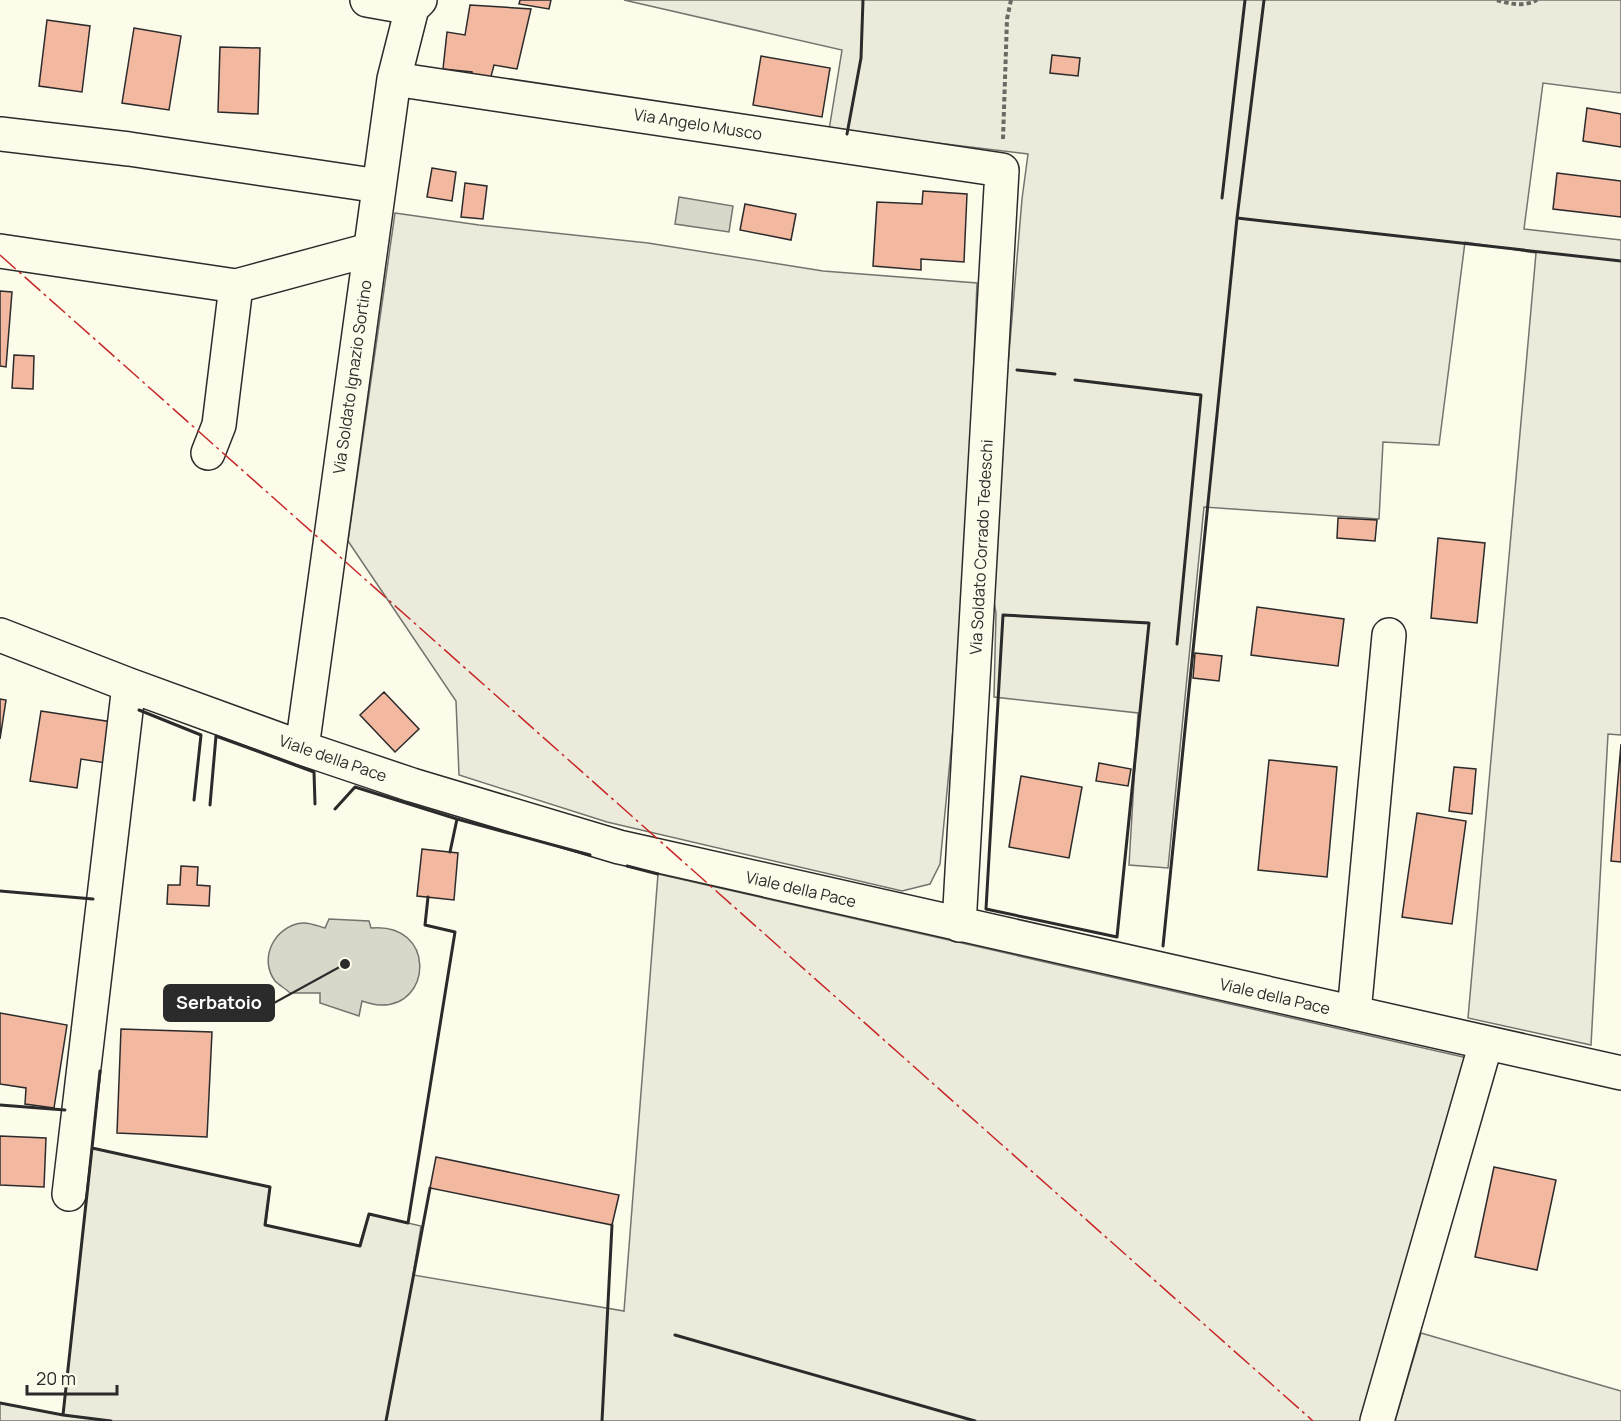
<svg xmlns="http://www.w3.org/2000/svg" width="1621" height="1421" viewBox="0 0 1621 1421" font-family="Manrope,sans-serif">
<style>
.green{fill:#ecebdb;stroke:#74746e;stroke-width:1.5}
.water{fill:#d8d7c9;stroke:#74746e;stroke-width:1.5}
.building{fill:#f2b8a0;stroke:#2b2b2b;stroke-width:1.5}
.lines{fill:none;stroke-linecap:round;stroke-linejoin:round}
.minor-casing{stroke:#2b2b2b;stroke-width:36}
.path{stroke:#6a6964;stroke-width:4;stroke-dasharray:4.5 3;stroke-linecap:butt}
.minor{stroke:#fdfbea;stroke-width:33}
.wall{stroke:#2b2b2b;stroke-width:3}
.power{stroke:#c62828;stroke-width:1.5;stroke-dasharray:21 4.5 3 4.5;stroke-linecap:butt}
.labels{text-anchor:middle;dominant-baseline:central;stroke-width:4.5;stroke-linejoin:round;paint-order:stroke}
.street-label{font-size:16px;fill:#2b2b2b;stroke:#fdfbea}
.leader{fill:none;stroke:#2b2b2b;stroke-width:2}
.callout-dot{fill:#2b2b2b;stroke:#fdfbea;stroke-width:2}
.callout{fill:#2b2b2b;stroke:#2b2b2b;stroke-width:2}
.callout-label{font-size:18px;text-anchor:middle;font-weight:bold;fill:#fff}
</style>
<rect width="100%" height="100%" fill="#fdfbea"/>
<!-- green -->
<path class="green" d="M624,0H1621V93L1543,83L1524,229L1621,240V735L1608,734L1591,1045L1468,1018L1536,253L1465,242L1439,445L1383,442L1379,519L1204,507L1168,868L1129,865L1138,713L994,697L996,613L990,580L1022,199L1028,154L829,130L842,50Z
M395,213L479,225L648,243L823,271L977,283L963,626L940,864L930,884L902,891L607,822L459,775L456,701L348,541Z
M658,874L1472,1059L1372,1421H0V1403L63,1415L92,1148L270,1187L266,1225L359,1246L369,1214L421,1226L413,1275L624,1311Z
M1421,1333L1621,1391V1421H1395Z"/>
<!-- water -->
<path class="water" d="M679,197L733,206L729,232L675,224Z
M329,919L369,921L371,928C436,922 433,1007 380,1005C375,1005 368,1003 362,1001L359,1016L320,1003V993H290C286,989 279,985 275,981C258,958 275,926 302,923C309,922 318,926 325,928Z"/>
<!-- building -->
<path class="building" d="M520,0H551L549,9L519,4Z
M470,5L531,9L517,69L494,65L489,84L471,80L472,72L443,69L447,32L465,35Z
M47,20L90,26L82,92L39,86Z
M134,28L181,36L169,110L122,103Z
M220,47L260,48L258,114L218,112Z
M1052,55L1080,58L1078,76L1050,73Z
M761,56L830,68L822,117L753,105Z
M1587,108L1621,114V147L1583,141Z
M432,168L456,172L452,201L427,197Z
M1557,173L1621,181V217L1553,209Z
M465,183L487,186L483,219L461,217Z
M923,191L967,194L964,262L921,259V270L873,266L877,202L922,204Z
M745,204L796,214L791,240L740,230Z
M0,291L12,292L6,367L0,366Z
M14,355L34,356L33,389L12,388Z
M1338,518L1377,520L1375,541L1337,538Z
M1438,538L1485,543L1477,623L1431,618Z
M1257,607L1344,619L1338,666L1251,655Z
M1195,653L1222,656L1219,681L1193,678Z
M384,692L419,729L395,752L360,715Z
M0,699L6,700L0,739Z
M41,711L112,722L106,763L81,759L77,788L30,781Z
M1621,744V862L1611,861Z
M1269,760L1337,767L1327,877L1258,870Z
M1099,763L1131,769L1128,786L1096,781Z
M1454,767L1476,769L1472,814L1449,811Z
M1021,776L1082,787L1069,858L1009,847Z
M1417,813L1466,821L1452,924L1402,917Z
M422,849L458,853L454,900L417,896Z
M181,866L198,867L197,885L210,886L209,906L167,904L168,885H180Z
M0,1013L67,1025L54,1108L25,1104L26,1088L0,1084Z
M121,1029L212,1032L207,1137L117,1133Z
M0,1136L46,1138L44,1187L0,1185Z
M436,1157L619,1195L612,1225L430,1188Z
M1494,1167L1556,1180L1537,1270L1475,1257Z"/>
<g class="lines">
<defs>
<path id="minor" d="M367,0L412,8
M394,79L1002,170L959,925
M0,134L129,149L379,186
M0,251L236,286L369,250
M208,453L219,425L236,286
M0,635L129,685L302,748L412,785L619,847L1621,1073
M302,748L394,79L412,8L420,0
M1354,1013L1389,635
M69,1194L129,685
M1377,1421L1486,1043"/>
</defs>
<!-- minor casing -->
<use href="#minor" class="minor-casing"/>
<!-- path -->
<path class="path" d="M1497,0C1509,4 1524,7 1537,0
M1003,139L1007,19L1011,0"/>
<!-- minor -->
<use href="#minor" class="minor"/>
<!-- wall -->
<path class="wall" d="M847,134L861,58L863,0
M1222,198L1245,0
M1237,218L1621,261
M1017,370L1055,374
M1075,380L1201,395L1177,644
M1003,615L1149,623L1117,937L986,909Z
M139,710L201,735L194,800
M210,805L216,736L314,772L315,804
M335,809L355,787L457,819L450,852
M457,819L590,855
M627,866L658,874
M0,891L93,899
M1163,946L1237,218L1264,0
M100,1071L92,1148L270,1187L265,1225L360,1246L369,1214L408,1223L455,932L425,925L428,897
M0,1105L65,1110
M675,1335L975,1421
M0,1403L63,1415L92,1148
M63,1415L111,1421
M386,1421L430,1188
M602,1421L612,1225"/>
<!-- power -->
<path class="power" d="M0,255L1313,1421"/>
</g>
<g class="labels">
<!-- street labels -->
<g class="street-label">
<text transform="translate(698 124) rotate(9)">Via Angelo Musco</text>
<text transform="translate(352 377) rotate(-82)">Via Soldato Ignazio Sortino</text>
<text transform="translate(981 547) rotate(-87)">Via Soldato Corrado Tedeschi</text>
<text transform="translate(333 758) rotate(19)">Viale della Pace</text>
<text transform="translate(801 889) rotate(13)">Viale della Pace</text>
<text transform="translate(1275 996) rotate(13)">Viale della Pace</text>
</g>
</g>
<!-- callouts -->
<path class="leader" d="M345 964L274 1003"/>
<circle class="callout-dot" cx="345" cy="964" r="6"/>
<rect class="callout" x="164" y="985" width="110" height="36" rx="6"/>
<g class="callout-label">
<text x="219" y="1009">Serbatoio</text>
</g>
<!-- scale -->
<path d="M27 1385v9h90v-9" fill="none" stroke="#2b2b2b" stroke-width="3"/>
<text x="36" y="1385" font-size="18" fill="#2b2b2b" stroke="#fdfbea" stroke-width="4.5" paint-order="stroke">20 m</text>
</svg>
